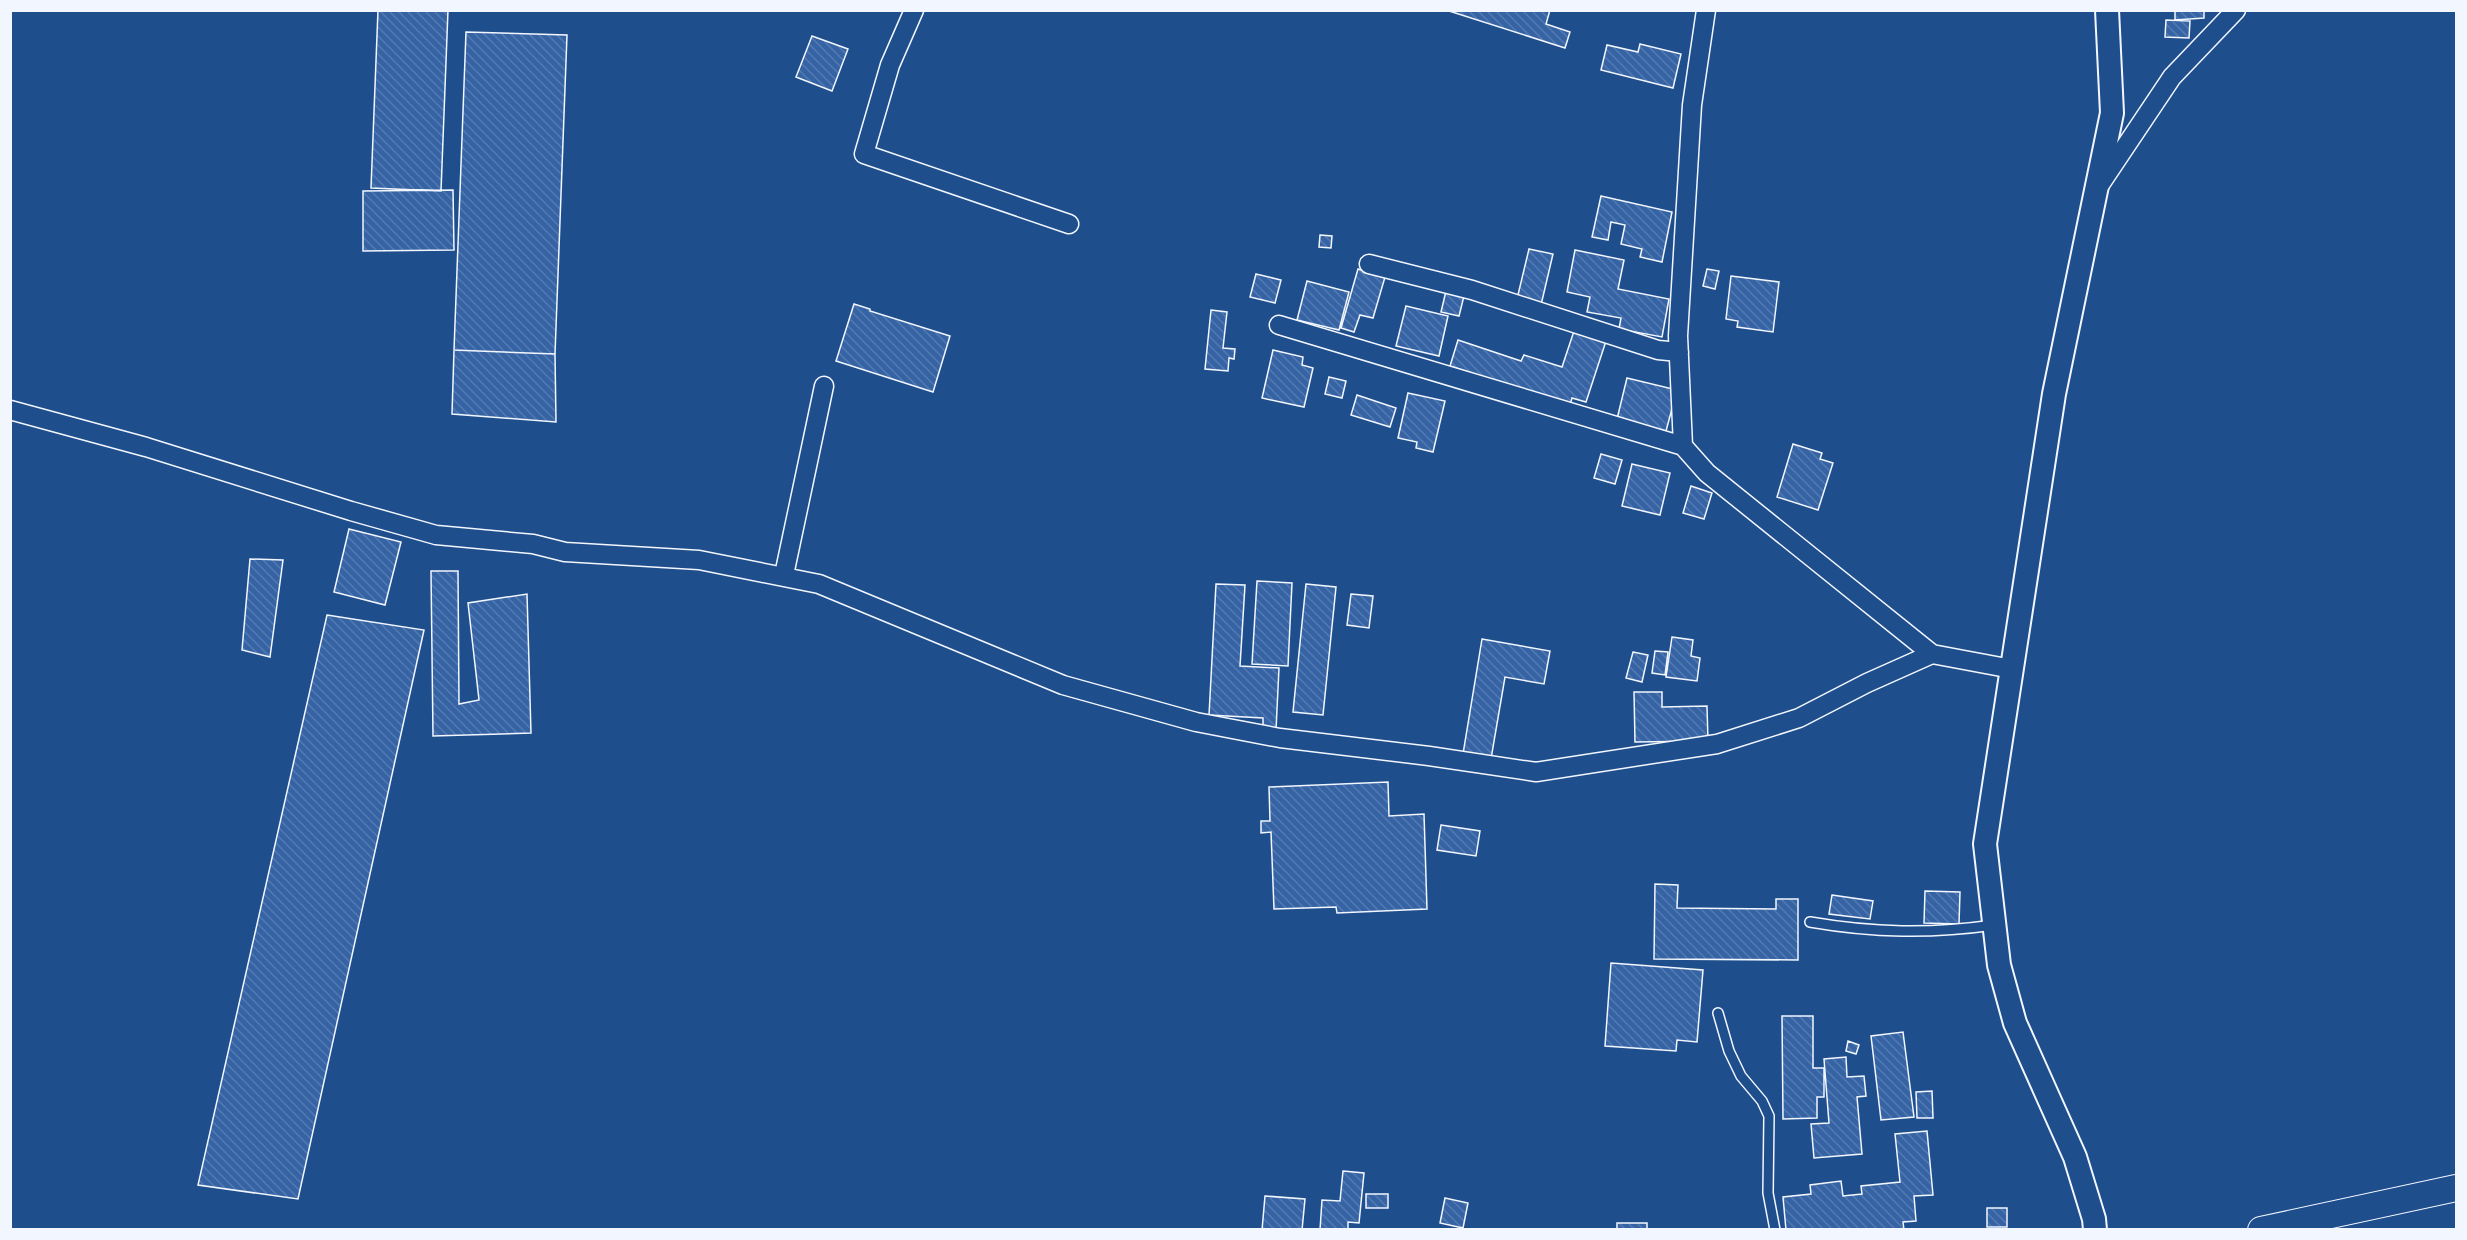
<svg xmlns="http://www.w3.org/2000/svg" width="2467" height="1240" viewBox="0 0 2467 1240" font-family="'Fira Sans',sans-serif">
<style>
.building{fill:url(#building-back-hatch);stroke:#f2f6ff;stroke-width:1.5}
.lines{fill:none;stroke-linecap:round;stroke-linejoin:round}
.service-casing{stroke:#f2f6ff;stroke-width:12}
.minor-casing{stroke:#f2f6ff;stroke-width:21}
.tertiary-casing{stroke:#f2f6ff;stroke-width:26}
.secondary-casing{stroke:#f2f6ff;stroke-width:28}
.service{stroke:#1f4e8c;stroke-width:9}
.minor{stroke:#1f4e8c;stroke-width:18}
.tertiary{stroke:#1f4e8c;stroke-width:22}
.secondary{stroke:#1f4e8c;stroke-width:26}
</style>
<defs>
<pattern id="building-back-hatch" width="6" height="6" patternUnits="userSpaceOnUse" patternTransform="scale(1.5)"><rect width="6" height="6" fill="#3563a3"/><path d="M-1 5l2 2M0 0l6 6M5-1l2 2" fill="none" stroke="#537ab1"/></pattern>
</defs>
<rect width="100%" height="100%" fill="#1f4e8c"/>
<!-- building -->
<path class="building" d="M378,10H448L441,191L371,188Z
M1446,10H1550L1546,24L1570,32L1565,48Z
M2175,10H2204V18L2175,20Z
M2166,20L2190,21L2189,38L2165,37Z
M466,32L567,35L555,354L454,350Z
M812,36L848,49L832,91L796,77Z
M1640,44L1681,54L1673,88L1601,70L1607,45L1638,52Z
M453,190L454,250L363,251V191Z
M1601,196L1672,212L1662,262L1640,257L1642,249L1621,244L1625,225L1611,222L1608,240L1592,237Z
M1320,235L1332,236L1331,248L1319,247Z
M1529,249L1553,254L1541,305L1517,299Z
M1575,250L1624,260L1618,289L1669,299L1662,337L1619,329L1621,318L1587,312L1590,297L1567,292Z
M1358,269L1385,277L1373,318L1360,315L1354,332L1341,328Z
M1707,269L1719,271L1715,289L1703,286Z
M1256,274L1281,280L1275,303L1250,297Z
M1731,276L1779,282L1773,332L1737,327L1738,321L1726,319Z
M1307,281L1349,292L1339,330L1297,320Z
M1446,291L1464,296L1459,316L1441,312Z
M854,304L870,309V311L950,336L933,392L836,361Z
M1406,306L1448,316L1439,356L1396,346Z
M1211,310L1227,312L1223,348L1235,349L1234,359L1229,358L1228,371L1205,369Z
M1574,331L1606,341L1586,402L1572,398L1570,405L1450,366L1458,340L1521,361L1524,355L1562,367Z
M454,350L555,354L556,422L452,414Z
M1273,350L1303,357L1302,365L1313,368L1304,407L1262,398Z
M1329,377L1346,381L1342,398L1325,394Z
M1627,378L1677,390L1666,431L1617,419Z
M1408,393L1445,401L1433,452L1416,448L1417,442L1398,438Z
M1357,395L1396,408L1390,427L1351,415Z
M1793,444L1822,453L1820,459L1833,463L1818,510L1777,497Z
M1601,454L1622,460L1615,484L1594,478Z
M1632,464L1670,473L1660,515L1622,506Z
M1691,486L1712,493L1704,519L1683,513Z
M349,529L401,542L385,605L334,592Z
M250,559L283,560L270,657L242,650Z
M431,571H458L459,704L479,700L468,603L527,594L531,733L433,736Z
M1257,581L1292,583L1288,666L1252,664Z
M1216,584L1245,585L1240,666L1279,668L1276,730L1263,729V718L1209,715Z
M1306,584L1336,587L1323,715L1293,712Z
M1351,594L1373,596L1369,628L1347,625Z
M327,615L424,630L298,1199L198,1185Z
M1672,637L1693,640L1691,656L1700,658L1697,681L1666,677Z
M1482,639L1550,651L1544,684L1505,677L1491,759L1463,754Z
M1655,651L1668,652L1665,675L1652,673Z
M1633,652L1648,655L1642,682L1626,678Z
M1634,692H1662V707L1707,706L1708,741L1635,742Z
M1388,782L1389,816L1424,814L1427,909L1337,913L1336,907L1274,909L1271,832L1261,833V821H1270L1269,787Z
M1441,825L1480,831L1476,856L1437,850Z
M1655,884L1678,885L1677,908L1776,909V899H1798V960L1654,959Z
M1925,891L1960,892L1959,924L1924,923Z
M1832,895L1873,901L1870,919L1829,914Z
M1611,963L1703,970L1697,1042L1677,1040L1676,1051L1605,1046Z
M1782,1016H1813V1068H1824V1097H1817V1118L1783,1119Z
M1903,1032L1914,1117L1881,1120L1871,1036Z
M1848,1041L1859,1045L1856,1054L1846,1051Z
M1846,1057L1847,1077L1864,1076L1866,1096L1857,1097L1862,1154L1814,1158L1811,1124L1829,1123L1824,1059Z
M1932,1091L1933,1118H1917L1916,1092Z
M1927,1131L1933,1195L1914,1196L1916,1221L1903,1222L1904,1230H1786L1783,1197L1811,1194L1810,1185L1841,1181L1843,1196L1862,1194L1861,1186L1900,1182L1895,1134Z
M1343,1171L1364,1173L1359,1223L1348,1222V1230H1320L1322,1200L1340,1201Z
M1366,1194H1388V1208H1366Z
M1265,1196L1305,1199L1302,1230H1262Z
M1445,1198L1468,1203L1463,1228L1440,1223Z
M1987,1208H2007V1227H1987Z
M1617,1223H1647V1230H1617Z"/>
<g class="lines">
<defs>
<path id="service" d="M1810,922C1874,933 1930,934 1994,925
M1718,1013L1729,1051L1741,1076L1762,1101L1769,1116L1768,1193L1775,1230"/>
<path id="minor" d="M914,10L890,65L864,154L1069,224
M2099,186L2172,77L2236,10
M1369,264L1472,290L1658,350L1679,352
M1279,325L1683,446L1707,473L1932,654
M10,410L146,447L351,511L436,535L533,544L565,552L699,560L819,584L1063,685L1196,722L1280,738L1429,756L1536,772L1717,744L1799,718L1867,683L1932,654L2012,669
M1683,446L1678,336L1692,105L1706,10
M784,575L824,386"/>
<path id="tertiary" d="M2095,1230L2094,1219L2075,1157L2015,1023L1999,965L1985,844L2054,394L2112,113L2107,10"/>
<path id="secondary" d="M2261,1230L2456,1188"/>
</defs>
<!-- service casing -->
<use href="#service" class="service-casing"/>
<!-- minor casing -->
<use href="#minor" class="minor-casing"/>
<!-- tertiary casing -->
<use href="#tertiary" class="tertiary-casing"/>
<!-- secondary casing -->
<use href="#secondary" class="secondary-casing"/>
<!-- service -->
<use href="#service" class="service"/>
<!-- minor -->
<use href="#minor" class="minor"/>
<!-- tertiary -->
<use href="#tertiary" class="tertiary"/>
<!-- secondary -->
<use href="#secondary" class="secondary"/>
</g>
<!-- border -->
<rect width="2467" height="1240" fill="none" stroke="#f2f6ff" stroke-width="24"/>
</svg>
